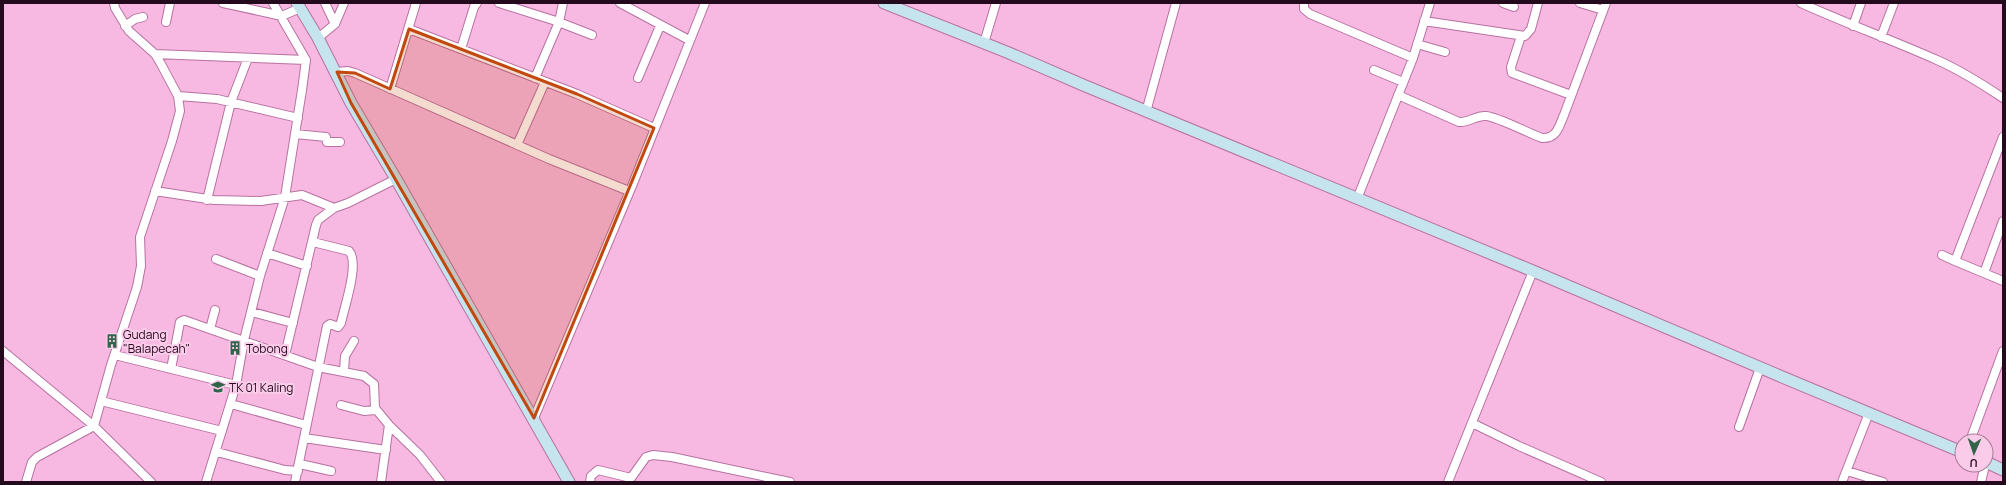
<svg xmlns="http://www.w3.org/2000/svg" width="2006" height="485" viewBox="0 0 2006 485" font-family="Manrope,sans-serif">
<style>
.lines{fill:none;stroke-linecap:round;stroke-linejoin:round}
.minor-casing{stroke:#b871a1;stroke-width:10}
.secondary-casing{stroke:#b871a1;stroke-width:13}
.minor{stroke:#fff;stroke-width:8}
.secondary{stroke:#c6e4ed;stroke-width:11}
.marked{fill:#c1490f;fill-opacity:0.2;stroke:#c1490f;stroke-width:3;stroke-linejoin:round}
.labels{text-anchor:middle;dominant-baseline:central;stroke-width:4;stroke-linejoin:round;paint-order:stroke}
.poi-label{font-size:12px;fill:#240a1d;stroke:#fbccea;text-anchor:start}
</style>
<rect width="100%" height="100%" fill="#f7b9e1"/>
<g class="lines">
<defs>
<path id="minor" d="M223,3L282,16L300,8
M325,3L335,24
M499,3L556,21L592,35
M620,3L689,40
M1304,3V9L1310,14L1413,58
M1503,3L1514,7
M1580,3L1603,10
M1801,3C1845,23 1892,40 1937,60C1960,70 1982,84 2003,98
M1424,21L1525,36L1531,29L1538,3
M166,22L170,3
M125,26L135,19L143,17
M1853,26L1861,3
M409,29L577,94L654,128
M1521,36L1511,67L1512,73L1571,95
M1881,37L1894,3
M318,38L335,24L344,3
M984,43L996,3
M1417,44L1445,52
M461,49L474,7L477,3
M155,54L306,60
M1374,70L1403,82
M337,72L348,71L355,73L549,159L629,191
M535,78L559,22L563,3
M638,78L660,26
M390,89L416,3
M1398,95L1459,122C1469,123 1476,115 1486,116C1498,117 1528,133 1542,138C1557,139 1559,126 1564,115L1606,3
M178,96L217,99L298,118
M1146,112L1176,3
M295,134L326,137L327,142H340
M2003,137L1955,261L2003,281
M517,145L545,82
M155,191L214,200L261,201L302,195L334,208L348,203L396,179
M1357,199L1413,58L1430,3
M207,200L231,102L248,58
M267,253L307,266
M1942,255L1955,261
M216,259L260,276
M1984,273L2003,221
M252,312L293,323
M210,329L215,310
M3,351L94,426L151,482
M115,355L236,385
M285,355L316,225L318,220L334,208
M171,369L180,322L184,320L318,367L364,376L374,384L375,408L389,425L381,482
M344,371L345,356L354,341
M101,401L222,431
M231,404L306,425
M341,405L364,411L376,410
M534,418L632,186L705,3
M1472,423L1519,446L1601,482
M389,425L420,455L441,482
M1739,427L1760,368
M304,438L386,450
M1970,441L2003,351
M217,452L285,470L298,471
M300,464L331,471
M1847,471L1883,482
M26,482L32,462L37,457L94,426L111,365L137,287L141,266L140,237L172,141L180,111L178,96L161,64L155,54L129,31L115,8L114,3
M206,482L236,385L244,340L260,276L285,197L302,90L306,60L273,3
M295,482L327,326L330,324L338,327L341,323C344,308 360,263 349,251L313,242
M590,482L591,476L598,470L631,478L646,457L653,455L672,457L790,482
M1448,482L1533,271
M1842,482L1869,413
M1981,482L1985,465"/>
<path id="secondary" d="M297,3L318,38L351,103L396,179L569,482
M884,3L1009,53L1083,85L1533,271L1780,376L1962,452
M1986,462L2003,470"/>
</defs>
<!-- minor casing -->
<use href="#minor" class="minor-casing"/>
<!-- secondary casing -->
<use href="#secondary" class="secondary-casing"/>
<!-- minor -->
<use href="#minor" class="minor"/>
<!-- secondary -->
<use href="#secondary" class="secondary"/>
</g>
<!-- marked area -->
<path class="marked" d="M409,29L577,94L654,128L534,418L351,103L337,72L355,73L390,89Z"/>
<!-- icons -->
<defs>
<symbol id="building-bare" viewBox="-9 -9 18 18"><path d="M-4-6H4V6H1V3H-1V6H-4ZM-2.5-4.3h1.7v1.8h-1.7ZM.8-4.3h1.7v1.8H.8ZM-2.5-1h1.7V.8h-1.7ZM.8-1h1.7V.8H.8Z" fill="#2f644a" stroke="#fbccea" stroke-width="2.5" paint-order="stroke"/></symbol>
<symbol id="school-bare" viewBox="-9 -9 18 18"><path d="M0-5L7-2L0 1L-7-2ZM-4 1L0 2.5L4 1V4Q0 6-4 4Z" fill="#2f644a" stroke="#fbccea" stroke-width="2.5" paint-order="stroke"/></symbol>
</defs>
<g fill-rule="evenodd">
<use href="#building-bare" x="102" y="331" width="20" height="20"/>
<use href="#building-bare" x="225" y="338" width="20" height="20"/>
<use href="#school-bare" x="208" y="377" width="20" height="20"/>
</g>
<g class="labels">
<!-- poi labels -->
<g class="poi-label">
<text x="123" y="334">Gudang<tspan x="123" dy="14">"Balapecah"</tspan></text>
<text x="246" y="348">Tobong</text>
<text x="229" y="387">TK 01 Kaling</text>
</g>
</g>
<!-- border -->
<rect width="2006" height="485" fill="none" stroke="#240a1d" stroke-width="8"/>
<!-- north arrow -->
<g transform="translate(1974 453) rotate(182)"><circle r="19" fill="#fbccea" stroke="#a57e98"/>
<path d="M0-3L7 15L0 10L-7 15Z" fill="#2f644a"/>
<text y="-6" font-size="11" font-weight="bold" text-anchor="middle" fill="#240a1d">U</text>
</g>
</svg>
